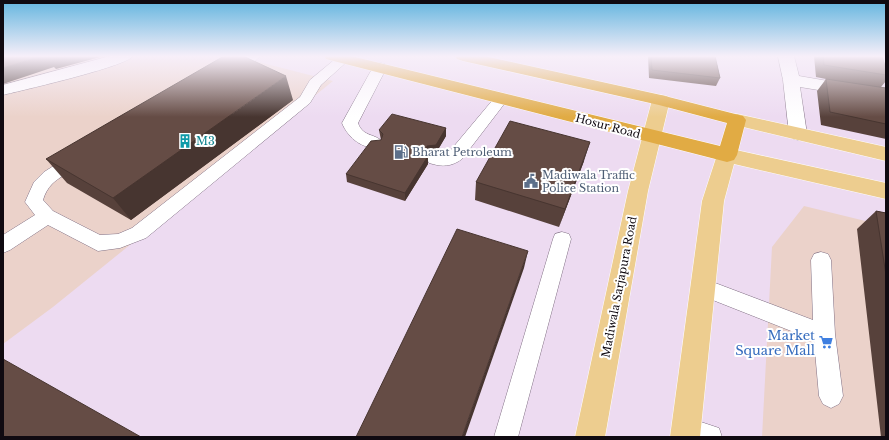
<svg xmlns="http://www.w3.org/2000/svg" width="889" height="440" viewBox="0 0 889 440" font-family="'Libre Baskerville',serif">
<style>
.commercial{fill:#ebd2ca}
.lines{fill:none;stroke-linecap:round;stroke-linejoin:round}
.lane-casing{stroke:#827185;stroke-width:1}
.street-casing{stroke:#827185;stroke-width:1}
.primary-casing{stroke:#fff;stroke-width:1}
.highway-casing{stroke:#fff;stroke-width:1}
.lane{fill:#fff;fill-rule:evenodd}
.street{fill:#fff;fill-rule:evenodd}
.primary{fill:#edcd8f;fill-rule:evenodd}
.highway{fill:#e1ab44;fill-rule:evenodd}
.wall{fill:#57413b}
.shaded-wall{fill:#473530}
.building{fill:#654c45;stroke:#473530}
.labels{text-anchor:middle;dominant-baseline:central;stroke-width:4;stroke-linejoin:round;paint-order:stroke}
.street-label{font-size:11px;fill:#100a11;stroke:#fff}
.culture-label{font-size:11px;fill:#0d838f;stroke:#fff;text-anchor:start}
.service-label{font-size:11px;fill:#4e5e75;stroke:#fff;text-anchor:start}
.near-shop-label{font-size:13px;fill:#366cbe;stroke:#fff;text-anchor:end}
</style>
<rect width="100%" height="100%" fill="#eddbf1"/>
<!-- commercial -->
<path class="commercial" d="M3,56H236L333,81L53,307L3,344Z
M804,206L886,226V437H762L772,247Z"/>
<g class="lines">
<defs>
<path id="lane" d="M245,56H260C253,65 234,75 223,72L221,69L223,66Z
M339,56H349L351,58L321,85L310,103L146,238L120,248L98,251L48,225L10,250L3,253V235L35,215L25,202L34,182L44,172L71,155L77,153L83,155L85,159C75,176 51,173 43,200L53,211L100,235L118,234L132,228L300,97L310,80Z
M380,63L385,64L387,67L358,123C363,138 377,133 383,143L381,147C364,151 348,138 342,123L373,67L375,64Z
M501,95L506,96L508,99L462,159C451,167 442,167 429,163L427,159L429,155C437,153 444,156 450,151L496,96Z
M562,232L569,234L571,239L518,437H494L553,239L555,234Z
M821,252L828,254L831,260L835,334L843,396L839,404L831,408L823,404L819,396L814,340L695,293L692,287L695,281L702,278L813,320L811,260L814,254Z
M686,417L719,428L722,437H677L674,429L677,420Z"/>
<path id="street" d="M110,56H133C125,67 23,90 3,95V85Z
M778,56H794L799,76L886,91V101L800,87L807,134L805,138L798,140L791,138L789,134L783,80Z"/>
<path id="primary" d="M661,95L667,96L670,100L648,191L605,437H575L628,191L652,100L655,96Z
M737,114L886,147V161L731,124L728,120L731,116Z
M727,148L886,183V199L734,164L724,201L700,437H670L702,201L717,155L720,150Z"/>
<path id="highway" d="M324,56H351L720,146L727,123L659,105L463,61L457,59L455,56H484L661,95L743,116L746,120L737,155L734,160L727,162L326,59Z"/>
</defs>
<!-- lane casing -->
<use href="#lane" class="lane-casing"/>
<!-- street casing -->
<use href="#street" class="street-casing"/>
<!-- primary casing -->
<use href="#primary" class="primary-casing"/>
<!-- highway casing -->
<use href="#highway" class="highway-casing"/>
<!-- lane -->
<use href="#lane" class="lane"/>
<!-- street -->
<use href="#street" class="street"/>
<!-- primary -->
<use href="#primary" class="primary"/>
<!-- highway -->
<use href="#highway" class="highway"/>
</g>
<!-- wall -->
<path class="wall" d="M648,56H715L720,78L716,86L649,78Z
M814,56H882L886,69V81L881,87L886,88V139L821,125L817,91L826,79L816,77Z
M293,100L131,220L67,183L46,159Z
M446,128V136L436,153L428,154V164L405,201L347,182L346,174L381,140L379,130Z
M584,161L559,227L475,200L476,182Z
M876,211L886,213V437H881L857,229Z"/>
<!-- shaded-wall -->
<path class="shaded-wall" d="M41,56H104L56,69L54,67L3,84V68Z
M286,76L293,100L131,220L113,198Z
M446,128V136L436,153L428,154L426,160L425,152L427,146Z
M590,142L584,161L559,227L565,209Z
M428,156V164L405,201V193Z
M528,251L524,268L465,437H462Z"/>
<!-- building -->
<path class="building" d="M3,56H41L3,68Z
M224,56H243L286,76L113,198L46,159Z
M651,56H715L720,78L652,70Z
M823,56H882L886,69V75L824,65Z
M826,79L886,88V124L830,112Z
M392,114L446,128L436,145L427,146L425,152L428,156L405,193L346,174L371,141L381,140L383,134L379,130Z
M510,121L590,142L565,209L476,182Z
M876,211L886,213V275Z
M457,229L528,251L462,437H356Z
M3,359L141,437H3Z"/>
<!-- sky -->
<linearGradient id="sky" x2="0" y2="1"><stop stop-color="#63b5df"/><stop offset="0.48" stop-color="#f7eff9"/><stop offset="1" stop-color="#f7eff9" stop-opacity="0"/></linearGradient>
<rect width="889" height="117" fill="url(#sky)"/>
<!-- icons -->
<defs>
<symbol id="building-bare" viewBox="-9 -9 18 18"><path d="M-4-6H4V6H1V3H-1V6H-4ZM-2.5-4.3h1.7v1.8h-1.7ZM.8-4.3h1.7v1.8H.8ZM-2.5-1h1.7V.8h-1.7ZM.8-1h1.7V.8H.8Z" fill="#0f9aa8" stroke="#fff" stroke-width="2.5" paint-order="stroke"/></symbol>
<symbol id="fuel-bare" viewBox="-9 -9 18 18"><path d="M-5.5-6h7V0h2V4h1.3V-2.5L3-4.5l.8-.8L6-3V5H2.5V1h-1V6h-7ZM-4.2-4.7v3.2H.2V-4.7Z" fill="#5c6f8a" stroke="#fff" stroke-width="2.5" paint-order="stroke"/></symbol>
<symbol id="civic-bare" viewBox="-9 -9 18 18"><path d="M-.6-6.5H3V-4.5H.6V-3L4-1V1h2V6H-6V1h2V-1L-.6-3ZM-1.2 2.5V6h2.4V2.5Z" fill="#5c6f8a" stroke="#fff" stroke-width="2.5" paint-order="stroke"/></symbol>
<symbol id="supermarket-bare" viewBox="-9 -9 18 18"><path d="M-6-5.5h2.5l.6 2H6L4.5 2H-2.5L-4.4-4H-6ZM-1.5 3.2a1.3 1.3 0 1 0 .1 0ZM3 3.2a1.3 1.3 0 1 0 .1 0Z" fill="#3f7fe0" stroke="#fff" stroke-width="2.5" paint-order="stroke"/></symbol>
</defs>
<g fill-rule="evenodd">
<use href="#building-bare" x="175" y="131" width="20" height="20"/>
<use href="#fuel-bare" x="391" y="142" width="20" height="20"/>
<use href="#civic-bare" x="521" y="171" width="20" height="20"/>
<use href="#supermarket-bare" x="816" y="332" width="20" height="20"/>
</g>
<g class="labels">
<!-- street labels -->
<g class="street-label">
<text transform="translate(608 126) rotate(15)">Hosur Road</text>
<text transform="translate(619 287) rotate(-79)">Madiwala Sarjapura Road</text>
</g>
<!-- culture labels -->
<g class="culture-label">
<text x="196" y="141">M3</text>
</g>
<!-- service labels -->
<g class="service-label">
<text x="412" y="152">Bharat Petroleum</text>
<text x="542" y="175">Madiwala Traffic<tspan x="542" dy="13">Police Station</tspan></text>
</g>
<!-- near-shop labels -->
<g class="near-shop-label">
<text x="815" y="335">Market<tspan x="815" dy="15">Square Mall</tspan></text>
</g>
</g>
<!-- border -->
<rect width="889" height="440" fill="none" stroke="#100a11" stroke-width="8"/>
</svg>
